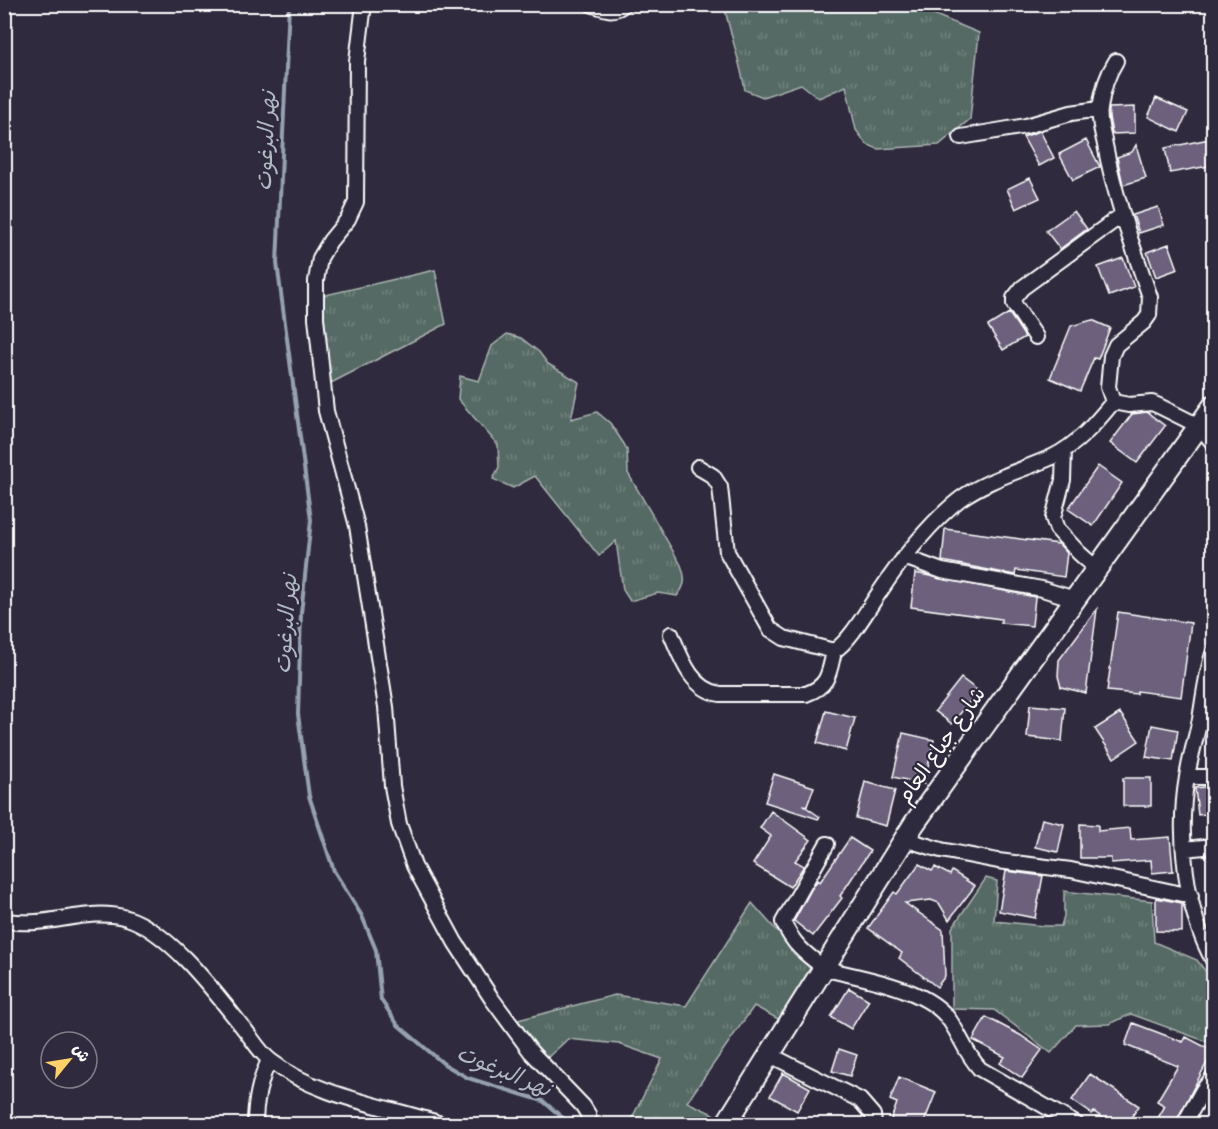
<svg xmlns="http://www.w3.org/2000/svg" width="1218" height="1129" viewBox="0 0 1218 1129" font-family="Caveat,'Playpen Sans Arabic',sans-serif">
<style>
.grass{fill:url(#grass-tufts);stroke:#abb5b2;stroke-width:1.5}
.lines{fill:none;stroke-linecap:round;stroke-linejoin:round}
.stream{stroke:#96a2b0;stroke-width:4}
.building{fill:#6c617d;stroke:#fff;stroke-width:1.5}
.minor-casing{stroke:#fff;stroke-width:18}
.secondary-casing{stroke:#fff;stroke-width:24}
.minor{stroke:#2f2a3d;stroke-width:14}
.secondary{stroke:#2f2a3d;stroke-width:20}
.labels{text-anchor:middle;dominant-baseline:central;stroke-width:4.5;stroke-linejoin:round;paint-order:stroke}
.street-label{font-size:21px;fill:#fff;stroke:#2f2a3d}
.water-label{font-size:22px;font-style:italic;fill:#b0b9c4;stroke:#2f2a3d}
</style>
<defs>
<pattern id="grass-tufts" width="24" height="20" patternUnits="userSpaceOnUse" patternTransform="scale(1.5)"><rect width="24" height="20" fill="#576b65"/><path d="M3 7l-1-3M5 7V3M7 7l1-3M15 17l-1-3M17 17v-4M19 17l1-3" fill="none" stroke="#70817c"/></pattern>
</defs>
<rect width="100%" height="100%" fill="#2f2a3d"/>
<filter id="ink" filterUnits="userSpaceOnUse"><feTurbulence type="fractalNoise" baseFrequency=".0167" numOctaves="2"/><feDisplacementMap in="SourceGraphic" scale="12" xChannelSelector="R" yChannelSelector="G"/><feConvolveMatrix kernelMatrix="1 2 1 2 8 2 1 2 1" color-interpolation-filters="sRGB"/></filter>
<g filter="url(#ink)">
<!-- grass -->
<path class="grass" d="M724,5H924L928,12L979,33L970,119L939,145L878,149L866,144L856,130L846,86L819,98L801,84L763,97L745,90C740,61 730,34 724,5Z
M435,270L446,324L329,384L321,296Z
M507,334L521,338L539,352L548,364L579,382L571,419L597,412L610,423L624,444L627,450L628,473L681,565C686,579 686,585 677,596L658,593L630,601L623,590L616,541L599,556L535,476L513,488L493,479L499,467L498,445L458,399L460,376L479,381L492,346Z
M986,878L997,881L994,921L1044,926H1061L1064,916V891L1152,901L1154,942L1197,960L1213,981V1044L1131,1014L1109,1024L1076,1025L1051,1053L994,1010L952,1009V928Z
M752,903L811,969L780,1020L754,1006L687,1102L713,1114L707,1124H629L662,1059L619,1044L568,1039L546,1059L518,1020L615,995L686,1006Z"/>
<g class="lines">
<!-- stream -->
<path class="stream" d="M289,4L277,263L311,520L301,613L298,714L309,796L334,871L362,916L376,950L381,1000L398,1025L444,1064L468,1078L543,1101L570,1124"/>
</g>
<!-- building -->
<path class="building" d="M1156,98L1188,112L1179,132L1148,117Z
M1135,107V133L1112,134L1109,117V108Z
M1040,131L1054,158L1039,166L1023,137Z
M1214,138V165L1170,173L1165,148Z
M1086,140L1100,167L1073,180L1059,154Z
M1136,145L1146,178L1123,185L1117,157L1132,152Z
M1030,178L1040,198L1016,209L1007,189Z
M1158,207L1164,225L1139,233L1133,215Z
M1074,211L1087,229L1060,249L1046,231Z
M1169,244L1178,269L1156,277L1147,252Z
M1123,258L1134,287L1109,296L1098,267Z
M1009,313L1025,337L1003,350L988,326Z
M1092,320L1110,328L1098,359L1094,358L1080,391L1050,378L1071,326Z
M1147,412L1165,426L1137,463L1110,443L1132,414Z
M1098,466L1122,483L1093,526L1068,509Z
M945,529L1059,544L1067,553L1064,577L1016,570L1015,575L942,561Z
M915,573L1035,597L1032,626L1001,623V619L911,607Z
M1097,609L1086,693L1061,687L1058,676L1059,660Z
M1118,612L1191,623L1181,697L1137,691V694L1107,691Z
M961,678L978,691L952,724L935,711Z
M1030,705L1065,708L1062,741L1027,737Z
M826,711L855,718L846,751L817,743Z
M1120,713L1139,741L1114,758L1095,729Z
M1152,725L1178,730L1173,761L1146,757Z
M903,733L934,740L924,784L893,777Z
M774,774L814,787L807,806L803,805L820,817L818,819L765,802Z
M1123,778H1151V806H1123Z
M865,782L895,790L886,826L856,818Z
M1214,786V813L1198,815L1195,788Z
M771,811L811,840L795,861L804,866L790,887L753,864L771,836L760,828Z
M1042,819L1064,824L1058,852L1035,847Z
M1080,824L1098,825V831L1130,828L1131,840L1170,837L1173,871L1152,873L1151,860L1111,863V858H1080Z
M850,838L870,851L840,896L842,898L813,936L794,921L812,888L818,880L820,882Z
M919,864L932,871L935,867L950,875L952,871L975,886L949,920L939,903L931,900L905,903L943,930L945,976L937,987L899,958L902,953L868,928L894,892L897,894Z
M1006,871L1043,876L1035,918L999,911Z
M1156,898L1182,903V932L1156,931Z
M849,988L869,1000L851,1029L831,1017Z
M986,1017L1020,1035L1042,1050L1022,1078L1000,1063L1005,1057L973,1040Z
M1133,1023L1183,1042L1186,1037L1213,1051L1174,1125H1154L1165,1106L1157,1101L1178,1066L1125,1045Z
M839,1049L857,1055L850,1076L832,1071Z
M783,1073L810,1088L797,1111L770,1096Z
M1090,1074L1139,1106L1126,1125H1113L1094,1112L1092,1114L1072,1100Z
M899,1077L936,1092L923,1125H889L897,1103L890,1100Z"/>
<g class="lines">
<defs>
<path id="minor" d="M364,4L357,61L356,202L348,219L330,241L320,258L316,281V318L326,411L357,526L386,707L392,786L399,824L414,866L455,942L492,999L531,1052L583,1106L588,1114L589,1124
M591,4C603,8 614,14 624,4
M1116,61C1107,75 1102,92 1100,109C1098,120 1103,134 1105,145C1115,198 1133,247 1150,297L1149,315L1144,322L1116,345L1111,356L1108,387L1113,402L1129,405L1152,403L1159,406L1199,426L1214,444
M961,137L1026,126L1071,113L1099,109
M1036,337L1014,304V298L1022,288L1122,215
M1064,450L1063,480L1053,518L1057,529L1079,553L1097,569
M698,467L713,476L720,487L727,552L770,629L784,638L834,651C851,640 867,610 879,593C901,560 928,524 960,499C988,479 1021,471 1052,457C1077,445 1096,423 1113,402
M904,557L942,571L1042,589L1075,599
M671,634C681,658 691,689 720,694H806C829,686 829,673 834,651
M1214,651C1206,673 1204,696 1200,719C1196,738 1190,758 1187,777C1177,835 1185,911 1214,962
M1187,777H1214
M904,839L941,850L998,861L1071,870L1191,896
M1184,849L1214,846
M4,921C15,922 26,923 36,922C67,920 96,909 127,918C171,932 216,994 245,1030C253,1040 261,1054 271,1061C317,1097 387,1106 441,1124
M823,967C804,953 793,944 783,922L827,844
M822,968C860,978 928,987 950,1021C961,1037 966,1054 980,1069L1076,1124
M768,1054L860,1100L873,1115L874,1124
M255,1124C255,1101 259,1082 269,1060
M1184,1124L1203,1090L1214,1076"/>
<path id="secondary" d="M726,1124L914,824L1214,405"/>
</defs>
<!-- minor casing -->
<use href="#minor" class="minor-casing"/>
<!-- secondary casing -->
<use href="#secondary" class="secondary-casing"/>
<!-- minor -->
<use href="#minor" class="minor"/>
<!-- secondary -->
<use href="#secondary" class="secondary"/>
</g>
</g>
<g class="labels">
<!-- street labels -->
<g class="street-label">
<text transform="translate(941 745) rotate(-55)">شارع جباع العام</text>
</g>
<!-- water labels -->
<g class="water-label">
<text transform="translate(266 141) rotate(-87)">نهر البرغوت</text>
<text transform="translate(286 624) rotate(-86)">نهر البرغوت</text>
<text transform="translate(504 1071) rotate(23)">نهر البرغوت</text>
</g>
</g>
<!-- margin -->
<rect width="1218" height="1129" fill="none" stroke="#2f2a3d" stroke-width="24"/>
<rect x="12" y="12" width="1194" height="1105" fill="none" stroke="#fff" stroke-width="2" filter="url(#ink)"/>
<!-- north arrow -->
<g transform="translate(69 1060) rotate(60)"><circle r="28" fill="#2f2a3d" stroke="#827f8b" stroke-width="1.5"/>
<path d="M0-4.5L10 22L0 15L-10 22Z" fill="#ffd166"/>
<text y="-9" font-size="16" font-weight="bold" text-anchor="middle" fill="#ffffff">ش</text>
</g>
</svg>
